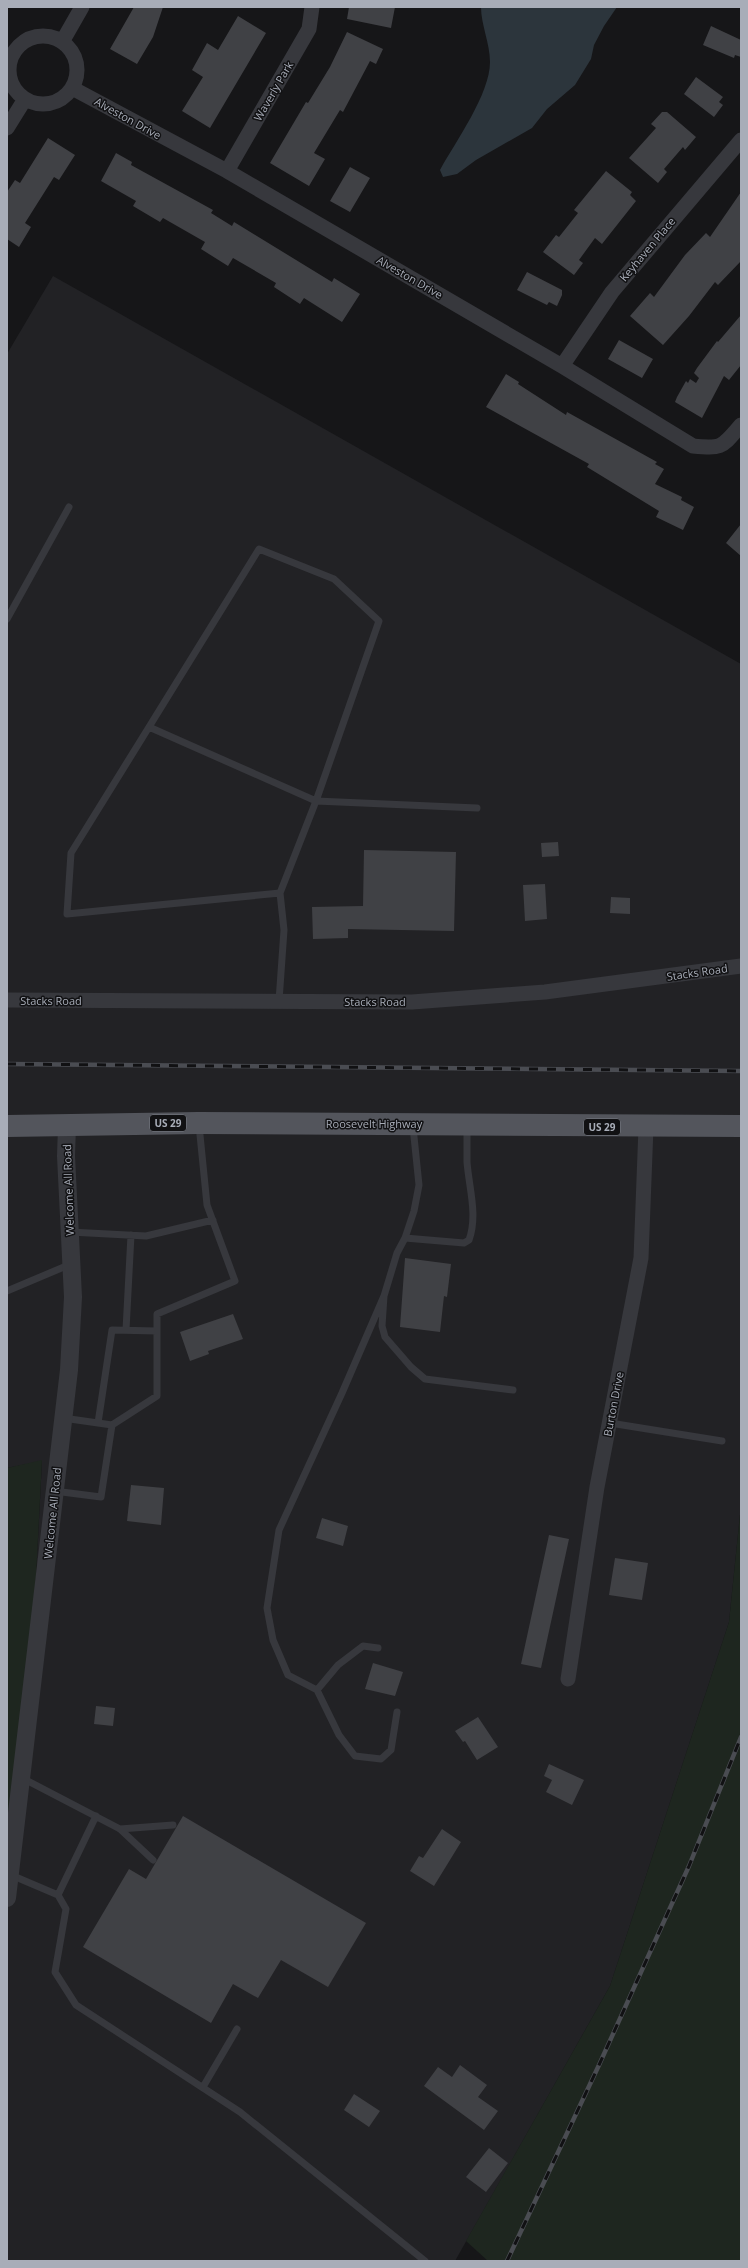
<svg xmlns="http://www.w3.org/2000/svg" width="748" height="2268" viewBox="0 0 748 2268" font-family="'Open Sans',sans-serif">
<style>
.built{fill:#222225}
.green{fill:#1e261f}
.water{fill:#2c353c}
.building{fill:#404145}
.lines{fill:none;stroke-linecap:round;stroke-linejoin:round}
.service{stroke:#37383d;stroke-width:7}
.minor{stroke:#37383d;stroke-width:15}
.tertiary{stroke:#37383d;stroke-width:18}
.primary{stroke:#53555c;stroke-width:22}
.rail-casing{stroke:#4a4c52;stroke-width:4.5}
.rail{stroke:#111113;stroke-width:3;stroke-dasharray:9;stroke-linecap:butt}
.labels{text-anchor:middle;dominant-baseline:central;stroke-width:3;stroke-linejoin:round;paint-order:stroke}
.shield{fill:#111113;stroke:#7b7e86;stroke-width:1}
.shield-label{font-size:10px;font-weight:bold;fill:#a8adb8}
.street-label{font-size:11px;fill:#a8adb8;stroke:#111113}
</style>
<rect width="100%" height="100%" fill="#161618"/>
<!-- built -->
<path class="built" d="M53,276L741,664V1505L729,1622L610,1986L455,2261H7V1819L29,1714L42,1461L7,1468V354Z"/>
<!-- green -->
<path class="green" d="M42,1460L29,1714L7,1819V1468Z
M741,1505V2261H488L466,2241L610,1986L729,1622Z"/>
<!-- water -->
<path class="water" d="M481,7H617L604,26L594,45L591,59L575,85L547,109L532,128L476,160L457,174L443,177L440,170C456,141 490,94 490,62C490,43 481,25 481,7Z"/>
<!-- building -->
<path class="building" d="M134,7H163L153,37L137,64L110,49Z
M349,7H395L391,28L347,19Z
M238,16L266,33L210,128L182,111L203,77L192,70L207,43L218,50Z
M711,26L741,40V57L735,55L734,58L703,45Z
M347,32L383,49L376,64L370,61L343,112L340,110L314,153L325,159L309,186L270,163L306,102L308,103L330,67Z
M696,77L723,97L719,102L723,105L714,117L684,94Z
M662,112H667L696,137L685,150L683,147L664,169L667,172L658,183L629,158L656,128L651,124Z
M48,138L75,155L59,180L54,177L25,223L31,227L19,247L7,239V192L15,180L20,183Z
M116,153L132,162L131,165L213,210L211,213L232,226L234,222L332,282L334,278L360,294L342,322L304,298L300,304L274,287L276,283L233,258L228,266L201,249L205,242L163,218L160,222L133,206L136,201L101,181Z
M350,167L370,178L350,212L330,201Z
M606,171L632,192L630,195L636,201L602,244L595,238L579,260L583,263L574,275L543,252L556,235L559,237L578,213L574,210Z
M741,192V261L718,285L715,282L689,316L663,345L630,316L650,293L654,297L685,255L706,233L710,237Z
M527,272L562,290V295L557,306L549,302L547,305L517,290Z
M741,315V365L729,380L724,376L702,418L675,402L677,397L686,381L688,383L690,379L696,383L699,378L694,373L697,368L717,341L718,342Z
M619,340L653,359L642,378L608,359Z
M506,374L519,382L518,384L566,415L567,412L657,462L655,464L664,469L655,484L682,497L681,500L694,507L683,530L656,517L659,511L587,467L589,464L486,407Z
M741,524V556L726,543Z
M558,842L559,856L542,857L541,843Z
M364,850L456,852L454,931L348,929V938L313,939L312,907L363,906Z
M545,884L547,919L525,921L523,885Z
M611,897L630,898V914L610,913Z
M405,1258L451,1264L447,1297L444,1296L440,1332L400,1327Z
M233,1314L243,1339L208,1351L209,1354L190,1361L180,1332Z
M131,1485L164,1488L161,1525L127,1521Z
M322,1518L348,1526L343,1546L316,1538Z
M549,1535L569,1539L541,1668L521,1664Z
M615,1558L648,1563L642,1600L609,1595Z
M373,1663L403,1672L395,1696L365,1689Z
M96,1706L115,1708L113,1726L94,1724Z
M478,1717L498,1747L477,1760L465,1741L463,1742L455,1731Z
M549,1764L584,1780L572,1805L546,1792L552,1780L544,1776Z
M183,1816L366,1923L328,1987L281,1960L258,1998L233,1984L211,2023L83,1947L129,1869L146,1879Z
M442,1829L461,1842L434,1886L410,1871L419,1856L423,1858Z
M460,2065L487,2085L478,2097L498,2111L484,2130L424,2086L438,2067L452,2077Z
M354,2094L380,2111L369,2127L344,2110Z
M489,2148L508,2163L486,2192L466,2177Z"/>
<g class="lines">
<!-- service -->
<path class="service" d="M259,549L334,579L379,621L316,801L149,727Z
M7,619L69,507
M149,727L71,853L67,914L280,893
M279,1001L284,930L280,893L316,801L477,808
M413,1127L419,1185L414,1211L405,1238L397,1253L384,1296L382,1326L385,1337L411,1367L425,1379L513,1390
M70,1232L146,1236L213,1220
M405,1238L464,1243L469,1240C478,1215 469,1188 467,1162C467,1151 467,1139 467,1128
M7,1291L71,1264
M384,1296L342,1393L279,1530L267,1608L273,1640L288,1675L317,1690L339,1735L355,1756L381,1759L391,1750L397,1712
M126,1330L131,1235
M63,1418L112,1425
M98,1423L112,1330L157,1331
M610,1423L722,1441
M54,1491L101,1497L112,1425L157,1396V1314L235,1281L207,1205L199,1125
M317,1690L338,1665L363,1646L378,1648
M22,1778L120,1829L153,1860
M120,1829L173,1825
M11,1875L58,1895L66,1909L55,1972L76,2005L240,2112L425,2261
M58,1895L96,1816
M203,2087L237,2029"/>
<!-- minor -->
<path class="minor" d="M9 70a34 34 0 1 1 68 0a34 34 0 1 1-68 0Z
M62,42L82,7
M72,88L227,171L562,366L693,446C723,449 722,447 741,425
M7,128L25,99
M227,171L309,29L312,7
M562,366L612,292L741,140
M7,1000L412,1002L545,992L741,966
M568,1679L597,1487L641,1258L646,1127"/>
<!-- tertiary -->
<path class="tertiary" d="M7,1898L69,1370L73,1297L66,1156L67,1126"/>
<!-- primary -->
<path class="primary" d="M7,1126L198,1123L741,1126"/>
<defs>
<path id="rail" d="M7,1064L741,1071
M507,2261L599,2065L689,1866L741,1737"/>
</defs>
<!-- rail casing -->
<use href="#rail" class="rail-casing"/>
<!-- rail -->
<use href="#rail" class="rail"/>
</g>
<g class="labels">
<!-- shield labels -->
<g class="shield">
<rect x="150" y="1115" width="36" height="16" rx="3"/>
<rect x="584" y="1119" width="36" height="16" rx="3"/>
</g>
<g class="shield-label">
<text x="168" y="1123">US 29</text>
<text x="602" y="1127">US 29</text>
</g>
<!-- street labels -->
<g class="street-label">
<text transform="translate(273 91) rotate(-60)">Waverly Park</text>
<text transform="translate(128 118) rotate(29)">Alveston Drive</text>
<text transform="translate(647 249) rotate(-50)">Keyhaven Place</text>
<text transform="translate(410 277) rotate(30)">Alveston Drive</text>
<text transform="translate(697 972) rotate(-8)">Stacks Road</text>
<text x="51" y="1000">Stacks Road</text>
<text x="375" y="1001">Stacks Road</text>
<text x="374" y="1123">Roosevelt Highway</text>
<text transform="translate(68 1190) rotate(-92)">Welcome All Road</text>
<text transform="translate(613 1404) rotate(-79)">Burton Drive</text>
<text transform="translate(52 1513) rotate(-84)">Welcome All Road</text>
</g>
</g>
<!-- border -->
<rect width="748" height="2268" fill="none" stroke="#a8adb8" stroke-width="16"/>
</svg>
